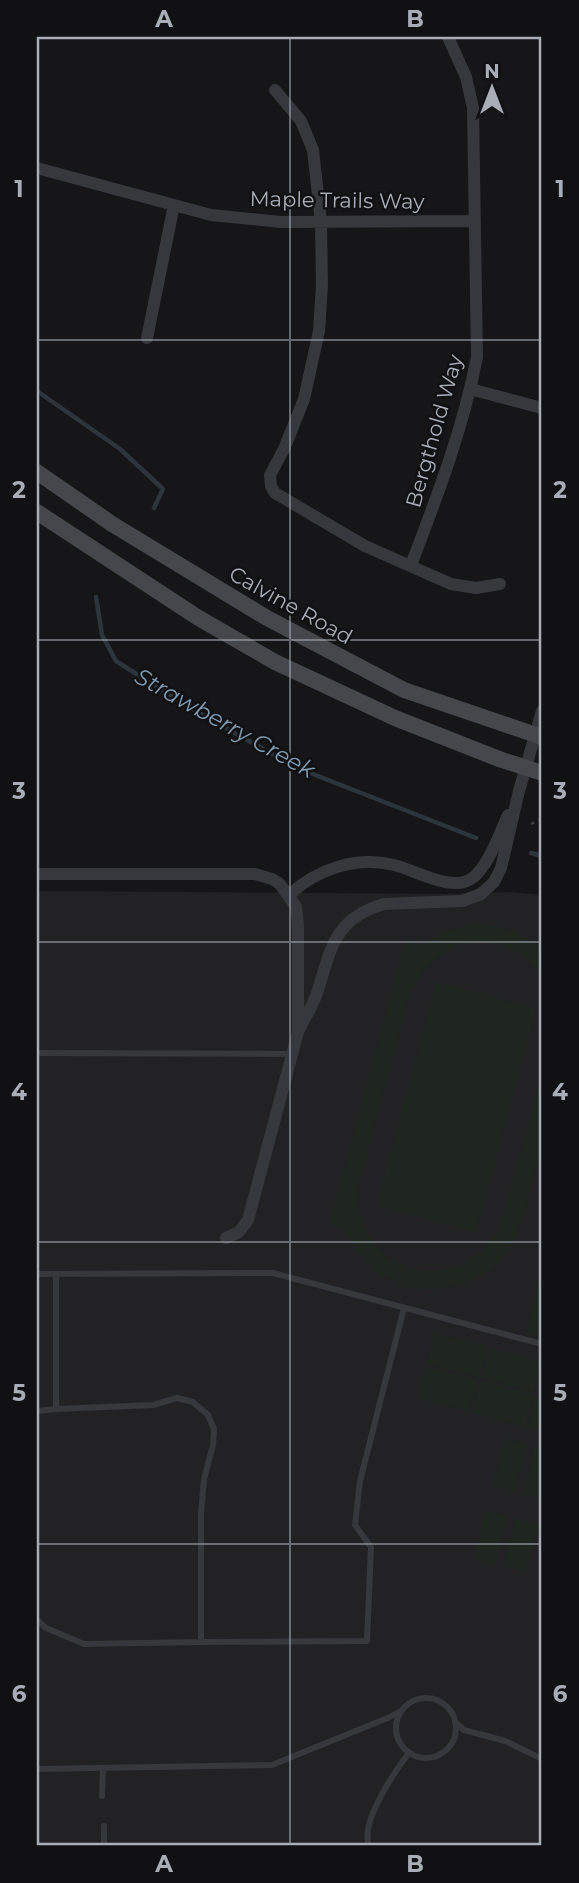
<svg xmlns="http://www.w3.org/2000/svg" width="579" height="1883" viewBox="0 0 579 1883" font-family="Montserrat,sans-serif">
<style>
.built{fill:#222225}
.pitch{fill:#1e261f}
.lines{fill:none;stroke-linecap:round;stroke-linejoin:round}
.stream{stroke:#2c353c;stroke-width:4.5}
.path{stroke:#3d3f44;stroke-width:2.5;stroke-dasharray:3.5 5;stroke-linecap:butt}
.lane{stroke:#37383d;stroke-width:6}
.street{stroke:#37383d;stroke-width:12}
.secondary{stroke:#45474d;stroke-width:16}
.grid{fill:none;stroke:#a8adb8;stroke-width:2;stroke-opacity:0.55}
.labels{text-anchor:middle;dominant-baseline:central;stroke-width:5;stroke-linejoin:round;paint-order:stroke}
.street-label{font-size:21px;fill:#a8adb8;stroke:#111113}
.water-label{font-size:23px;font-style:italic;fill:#7f9bb3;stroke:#111113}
.neatline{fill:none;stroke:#a8adb8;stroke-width:2.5}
.grid-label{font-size:23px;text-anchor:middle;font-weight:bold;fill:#a8adb8}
</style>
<rect width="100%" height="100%" fill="#161618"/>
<!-- built -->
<path class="built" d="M37,891L453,894L512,892L542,895V1846H37Z"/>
<!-- pitch -->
<path class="pitch" d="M473,924C499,924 521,931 542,948V975C502,923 431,936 409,997L360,1178C344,1268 453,1307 499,1229L542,1074C542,1096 545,1121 542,1143C541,1157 535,1171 531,1185C527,1202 523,1220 516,1236C499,1275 455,1295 414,1288C381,1282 357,1258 344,1228L329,1224L405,939L423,944L441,933Z
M436,982L536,1008L476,1232L376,1206Z
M542,1267V1336L526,1332Z
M434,1333L487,1346L479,1378L427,1364Z
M490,1348L541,1361L534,1392L481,1378Z
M425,1367L478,1381L469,1412L417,1398Z
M481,1381L533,1395L525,1427L472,1413Z
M535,1396L542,1398V1431L527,1427Z
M505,1438L528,1444L514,1492L492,1486Z
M535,1446L542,1448V1499L522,1494Z
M486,1510L508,1516L495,1566L473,1558Z
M515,1518L539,1525L525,1572L503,1567Z"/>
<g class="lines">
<!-- stream -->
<path class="stream" d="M37,391L120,449L163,489L154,508
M96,597L102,635L116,661L192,709L295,767L476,838
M531,853L542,856"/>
<!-- path -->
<path class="path" d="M531,824L542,818"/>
<!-- lane -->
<path class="lane" d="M37,1053L292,1054
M37,1274L273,1273L542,1344
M56,1275V1409L153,1405L177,1398L193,1402L208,1415L214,1429L213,1445L204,1479L201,1513V1642L367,1641L371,1547L355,1525L360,1481L404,1308
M37,1411L56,1409
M37,1620L46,1628L84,1644L201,1642
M396 1728a30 30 0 1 1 60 0a30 30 0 1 1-60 0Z
M455,1722L464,1730L505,1741L542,1759
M37,1769L272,1765L390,1717L402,1710
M102,1796L103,1768
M104,1846V1826
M368,1846C368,1841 367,1834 368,1829C372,1807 394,1772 408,1754"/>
<!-- street -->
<path class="street" d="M275,90L301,121L313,150L321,222L322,285L319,331L304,399L284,449L270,475L271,486L275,493L365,546L451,584L476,588L500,584
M37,168L211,215L281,222L475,221
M147,338L174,205
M470,389L542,408
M411,565C437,497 463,429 477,357L473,108L466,77L448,37
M37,874H255L272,879L280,884L296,907L298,925V1032L248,1220L239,1232L226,1238
M289,895C317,869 356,856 394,865C415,870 451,892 471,879C487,869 500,833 508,815
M299,1030C305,1017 314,1004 318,990C331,948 335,918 384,904L462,901L481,894L494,882L501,868L519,791L542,711"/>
<!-- secondary -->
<path class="secondary" d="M37,472L112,524L267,618L404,690L542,737
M37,512L197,617L275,662L395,718L499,759L542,773"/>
</g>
<!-- grid -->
<path class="grid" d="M290,37V1846M37,340H542M37,640H542M37,942H542M37,1242H542M37,1544H542"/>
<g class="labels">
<!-- street labels -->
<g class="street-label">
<text transform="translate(337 200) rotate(1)">Maple Trails Way</text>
<text transform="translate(434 431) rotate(-74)">Bergthold Way</text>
<text transform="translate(291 605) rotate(29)">Calvine Road</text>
</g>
<!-- water labels -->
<g class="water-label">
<text transform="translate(225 723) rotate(29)">Strawberry Creek</text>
</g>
</g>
<!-- border -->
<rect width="579" height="1883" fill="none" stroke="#111113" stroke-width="77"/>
<!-- north arrow -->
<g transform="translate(492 88)" stroke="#111113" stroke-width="5" paint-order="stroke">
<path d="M0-5L12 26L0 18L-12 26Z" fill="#a8adb8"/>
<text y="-10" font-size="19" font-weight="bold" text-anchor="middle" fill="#a8adb8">N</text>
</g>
<rect x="38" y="38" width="502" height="1806" class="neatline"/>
<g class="grid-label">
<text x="164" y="27">A</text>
<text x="415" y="27">B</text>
<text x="19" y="197">1</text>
<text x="560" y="197">1</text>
<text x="19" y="498">2</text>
<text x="560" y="498">2</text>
<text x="19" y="799">3</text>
<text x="560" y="799">3</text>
<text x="19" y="1100">4</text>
<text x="560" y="1100">4</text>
<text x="19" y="1401">5</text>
<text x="560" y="1401">5</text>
<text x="19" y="1702">6</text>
<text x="560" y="1702">6</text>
<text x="164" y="1872">A</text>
<text x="415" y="1872">B</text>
</g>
</svg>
